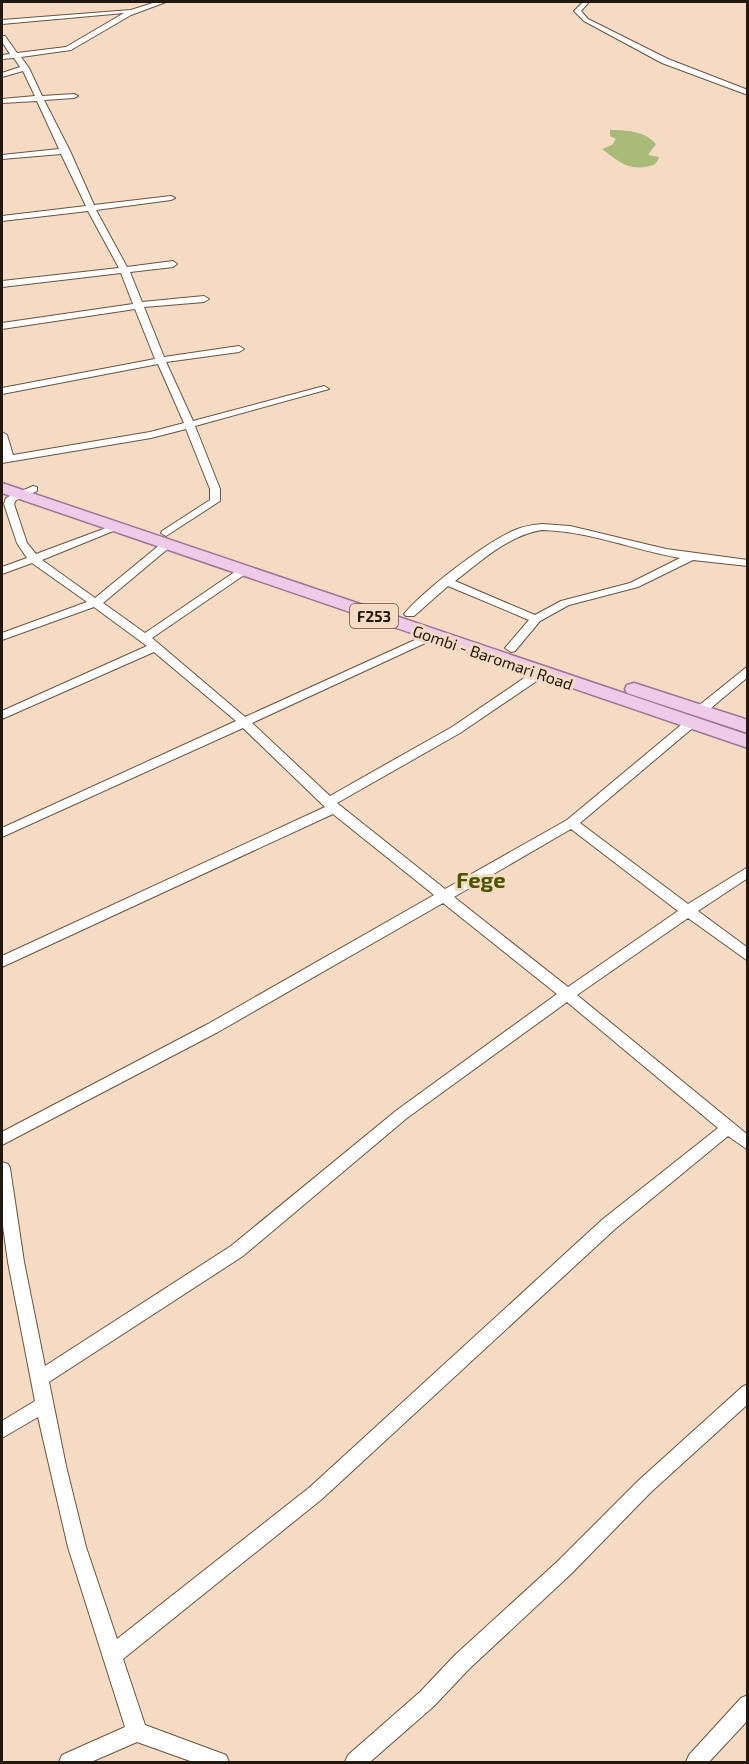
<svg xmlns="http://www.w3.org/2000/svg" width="749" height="1764" viewBox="0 0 749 1764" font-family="'Exo 2',sans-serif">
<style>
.forest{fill:#a9bb78}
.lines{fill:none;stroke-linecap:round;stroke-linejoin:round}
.minor-casing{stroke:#6a543e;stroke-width:2}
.primary-casing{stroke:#9e7694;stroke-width:3}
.minor{fill:#fff;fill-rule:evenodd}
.primary{fill:#eecbe9;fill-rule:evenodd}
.labels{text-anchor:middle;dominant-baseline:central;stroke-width:6;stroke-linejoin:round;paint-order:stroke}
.shield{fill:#f5dbc3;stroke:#615245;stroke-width:1.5}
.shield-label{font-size:15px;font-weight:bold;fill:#21180f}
.street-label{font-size:16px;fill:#21180f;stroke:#f5dbc3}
.district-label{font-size:22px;font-weight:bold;fill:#4b5500;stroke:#f5dbc3}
</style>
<rect width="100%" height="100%" fill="#f5dbc3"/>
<!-- forest -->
<path class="forest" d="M610,130C627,130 645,131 656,144L648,155L659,157C657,165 652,166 644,167C626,170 616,159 602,149L612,145L616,139L610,136Z"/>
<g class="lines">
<defs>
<path id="minor" d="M156,2H166L131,15L71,50L21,57L29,68L42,96L74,94L78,96L74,98L44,100L70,151L94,205L171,196L175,198L171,200L96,210L127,267L173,261L177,264L173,267L130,272L142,302L204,296L209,299L204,302L144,307L164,357L239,346L244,349L239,352L166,362L193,421L324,386L329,389L195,426L220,489V501L166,536L161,533L162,531L210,500V489L186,429L151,438L2,463V432L7,435L13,455L150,432L184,423L158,364L2,394V388L155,359L135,309L2,329V323L133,304L121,273L2,287V281L119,268L88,211L2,221V216L86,206L61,154L2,159V155L59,149L37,101L2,103V99L35,96L23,71L2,77V73L20,67L14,58L2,59V55L10,54L2,42V36H5L17,53L66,47L124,13L2,24V20L131,10Z
M583,2H589L581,11L588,19L668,59L748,90V95L662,63L584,21L574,11Z
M33,486L37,487V491L16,500L14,504L27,543L36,554L114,525L118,524L123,527L42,560L95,598L162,543H170V547L103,603L145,633L239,569H247V573L152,638L245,717L428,634H436L438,636L436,638L252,723L330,796L452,727L536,670H544L546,673L544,676L460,733L337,803L445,889L567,820L687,720H695L697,723L695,726L580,823L688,904L748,867V878L698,911L748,948V961L688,918L577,995L748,1135V1150L728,1136L615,1229L322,1499L123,1659L145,1725L226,1755L229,1762H193L137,1742L91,1762H59L62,1755L125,1727L68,1547L38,1417L2,1438V1421L35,1401L8,1262L2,1219V1162L8,1164L10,1168L24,1262L45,1366L231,1246L397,1110L557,994L443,903L218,1032L2,1145V1132L208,1024L434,895L333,814L2,967V956L325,807L243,728L2,837V828L236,721L154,652L2,719V711L147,646L94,607L2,640V633L87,602L32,563L2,574V567L27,558L17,543L4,504L6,498ZM571,829L678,911L568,987L454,897ZM567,1002L718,1128L603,1219L310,1487L117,1639L86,1547L66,1466L49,1382L243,1256L407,1118Z
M542,524L570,526L666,549L748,560V566L693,560L638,587L569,605L540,621L515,651L511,652L505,648L529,620L448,586L414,616H406L404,614C424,590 486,542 515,530C524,526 532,525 542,524ZM542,530C589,531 634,550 680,558L630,583L561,601L535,615L455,581C481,561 509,535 542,530Z
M748,666V677L705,713H697L695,710L697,707Z
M748,1384V1404L651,1492L572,1573L469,1669L434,1706L370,1762H345L348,1755L420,1692L455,1655L558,1561L639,1480L742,1387Z
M748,1695V1720L709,1762H686L689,1755L741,1698Z"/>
<path id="primary" d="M2,483L748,735V748L2,493Z
M634,683L748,720V733L627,693L625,689L627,685Z"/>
</defs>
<!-- minor casing -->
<use href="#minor" class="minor-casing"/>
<!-- primary casing -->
<use href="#primary" class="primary-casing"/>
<!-- minor -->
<use href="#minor" class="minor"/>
<!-- primary -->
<use href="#primary" class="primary"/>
</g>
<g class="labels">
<!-- shield labels -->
<rect class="shield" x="350" y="604" width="48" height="24" rx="4.5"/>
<g class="shield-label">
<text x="374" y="616">F253</text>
</g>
<!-- street labels -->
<g class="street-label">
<text transform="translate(493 657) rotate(19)">Gombi - Baromari Road</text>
</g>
<!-- district labels -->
<g class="district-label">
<text x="481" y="879">Fege</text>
</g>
</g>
<!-- border -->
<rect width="749" height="1764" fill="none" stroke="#21180f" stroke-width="6"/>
</svg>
